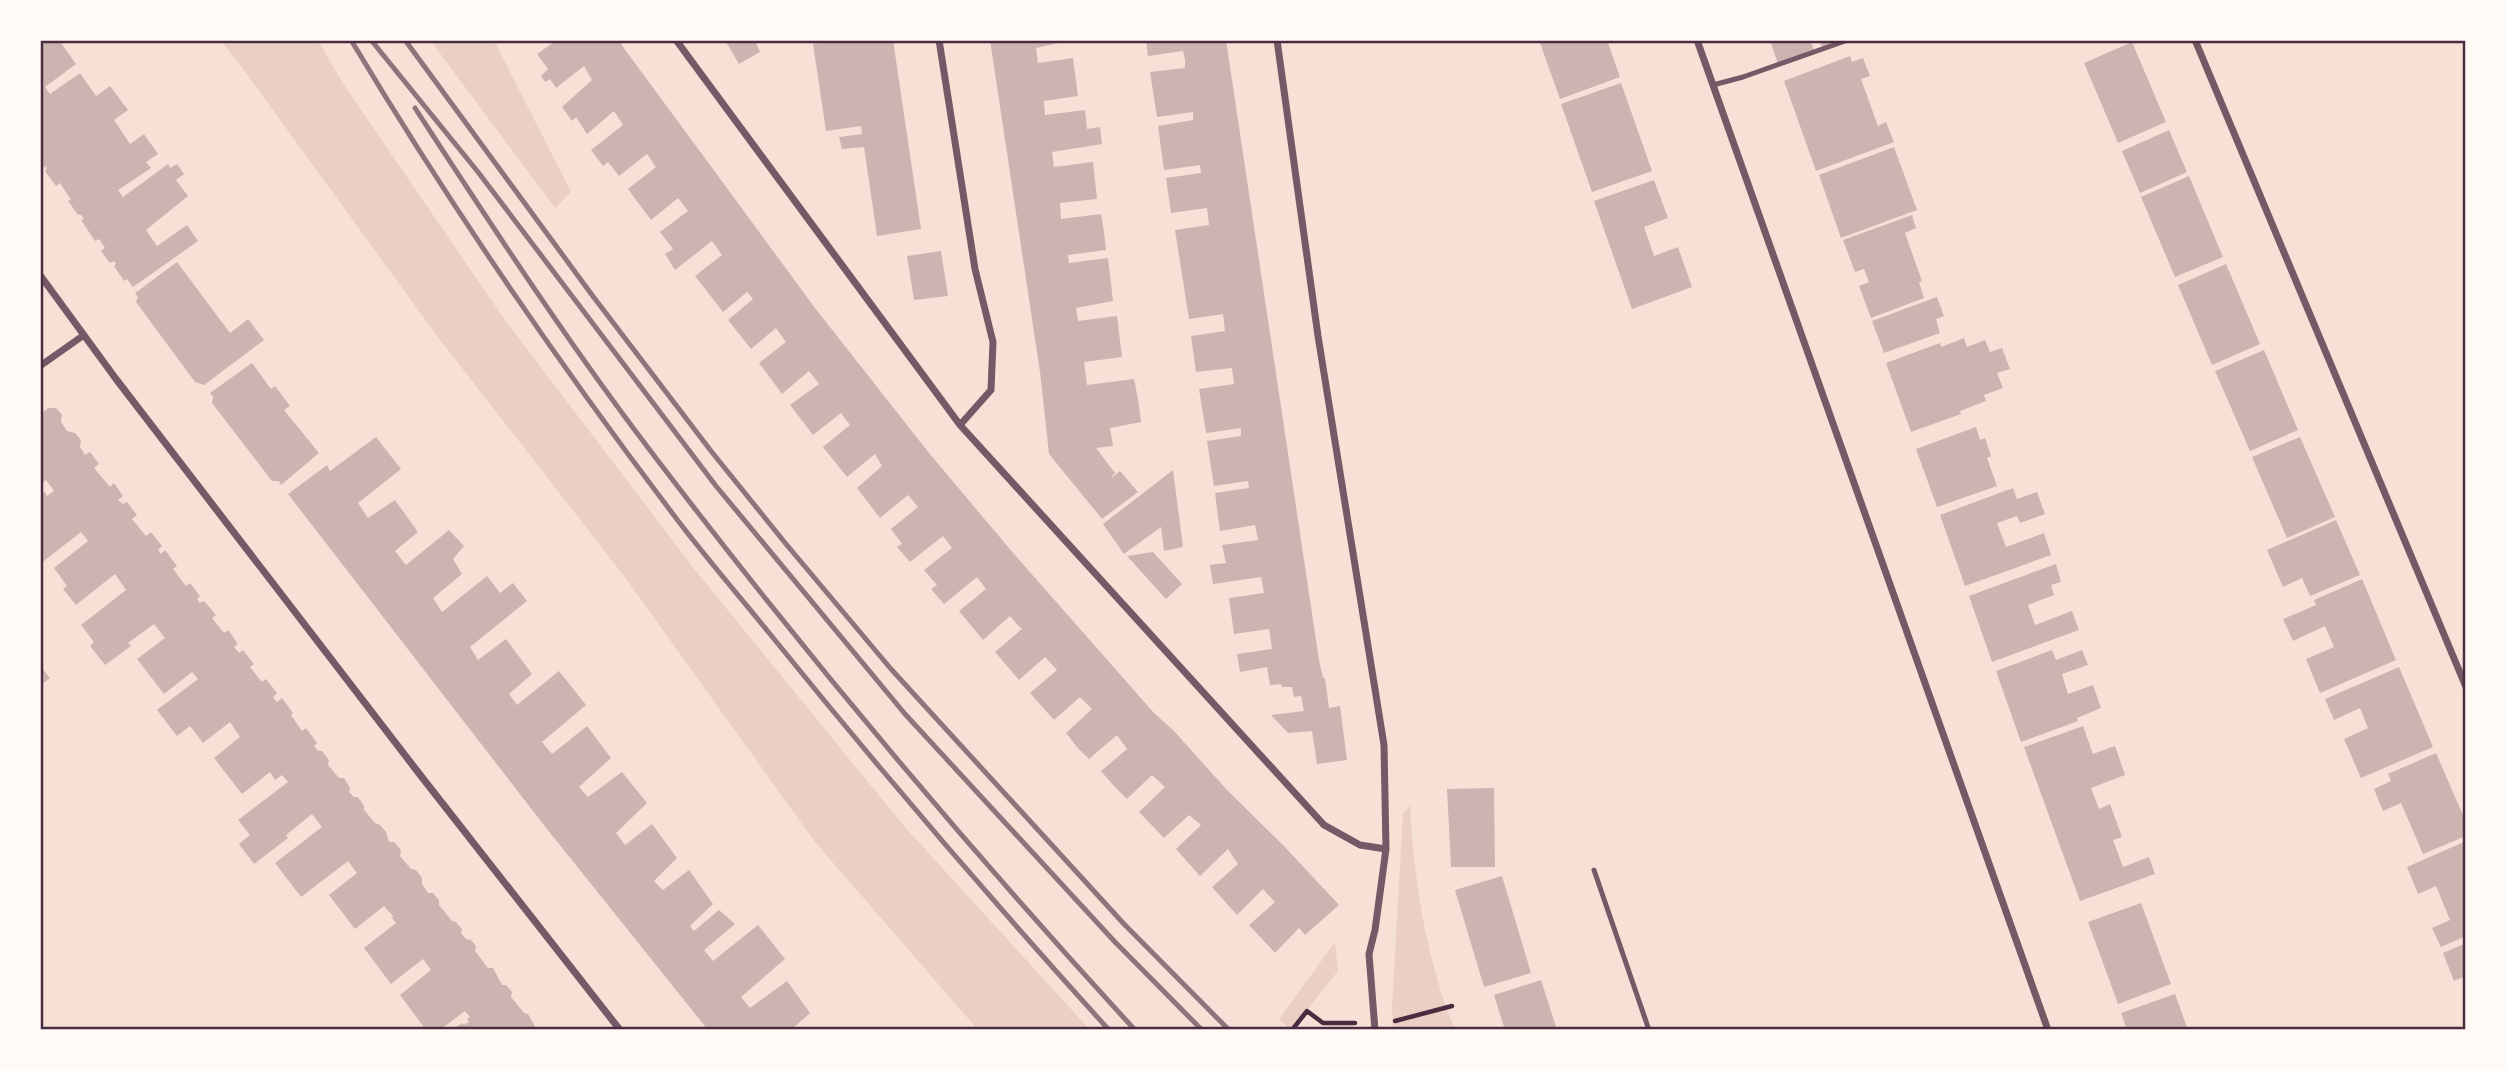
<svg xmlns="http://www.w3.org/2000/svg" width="2506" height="1070" viewBox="0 0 2506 1070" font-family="Jost,sans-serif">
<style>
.green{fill:#ebcfc5}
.building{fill:#ccb4b1}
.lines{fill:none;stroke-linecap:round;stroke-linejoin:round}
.path{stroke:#4a2c40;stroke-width:4.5}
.service{stroke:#755966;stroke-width:5}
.minor{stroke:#755966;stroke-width:7}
.rail{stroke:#8f747c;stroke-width:5}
.neatline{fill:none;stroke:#4a2c40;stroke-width:2.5}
</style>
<rect width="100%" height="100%" fill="#f7e1d7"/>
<!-- green -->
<path class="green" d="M220,40H318L342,82L505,320L695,570L904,826L1090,1030H978L815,842L624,576L437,336L241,66Z
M430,40H494L571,192L555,208Z
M1410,805C1414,881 1426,959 1455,1030H1393L1392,1006L1403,814Z
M1335,942L1338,971L1291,1030L1279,1019Z"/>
<!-- building -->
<path class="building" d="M40,40H59L76,64L45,87L50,94L80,73L96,96L110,86L128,110L114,120L130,144L144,134L158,154L146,162L151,168L118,190L123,197L168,164L170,168L177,164L184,174L176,180L188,196L146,230L157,246L187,225L198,241L133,287L127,279L124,281L114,266L116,264L114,261L110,263L101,251L105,248L99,239L95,241L81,220L84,219L82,216L80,214L78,215L68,201L71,200L60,183L56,186L45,171L47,168L46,166L44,168L40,163Z
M557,40H618L815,308L929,453L1014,554L1154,713L1174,731L1227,790L1284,846L1339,905L1305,935L1299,928L1275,953L1249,925L1275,902L1263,889L1237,915L1212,887L1238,864L1228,849L1200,876L1176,849L1201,825L1189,815L1164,838L1139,812L1165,787L1152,775L1127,799L1114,786L1101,771L1127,749L1117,735L1089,759L1077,747L1066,733L1092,709L1080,697L1054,720L1030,693L1057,670L1045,657L1019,680L995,652L1022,629L1016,623L1010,616L983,640L959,611L986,589L977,577L944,604L931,589L937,585L924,570L952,548L943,536L910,562L897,547L902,544L891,529L918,507L908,495L880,518L857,488L882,466L875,454L847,477L823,447L850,425L841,413L813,435L790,405L819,384L809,371L782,394L771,379L759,363L786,342L776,328L751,349L728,320L753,299L747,292L723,312L695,276L722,255L712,241L675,270L665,254L673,249L660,232L688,211L678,198L651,220L628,189L656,167L647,154L619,176L608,162L603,166L591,150L623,125L614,111L587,134L576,117L572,121L562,107L592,80L584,66L556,88L550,79L545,82L541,76L548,69L537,54Z
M725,40H755L760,52L739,64Z
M837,40H893L921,229L877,236L864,147L842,149L839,137L862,134L861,126L826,131L813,44Z
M990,40H1073L1036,48L1038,63L1073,58L1078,96L1044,101L1045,115L1085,110L1087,129L1100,127L1102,144L1052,152L1054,167L1093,162L1097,199L1060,203L1061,219L1101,214L1104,232L1106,250L1068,255L1069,263L1108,258L1113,301L1076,308L1077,314L1078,321L1117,316L1122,357L1084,362L1087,385L1134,379L1138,399L1141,422L1110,428L1113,446L1096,448L1115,473L1110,479L1120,471L1138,492L1102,519L1049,454L1040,372Z
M1146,40H1226L1319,660L1323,678H1325L1329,708L1340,706L1347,760L1317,764L1312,731L1288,733L1271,715L1304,711L1301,696L1294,697L1292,687H1282L1281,684L1270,685L1267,667L1240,672L1237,654L1272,649L1269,629L1234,634L1229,598L1264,593L1261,577L1213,584L1210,565L1226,563L1222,545L1258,540L1255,525L1220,531L1215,493L1249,488L1248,481L1214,486L1207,441L1241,436V428L1206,433L1199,389L1234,384L1232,368L1196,372L1191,336L1225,331L1223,314L1189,319L1175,230L1209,225L1207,208L1171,213L1166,178L1201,173L1200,165L1164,170L1158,126L1193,120V112L1157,117L1150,72L1185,68V60L1183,51L1148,56Z
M1539,40H1607L1620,77L1560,99Z
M1770,40H1816L1817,41L1811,42L1814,50L1778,64Z
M1819,40H1841L1822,47Z
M2132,42L2166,122L2118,143L2084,63Z
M1850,56L1852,62L1863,58L1870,76L1861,79L1878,126L1886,122L1894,142L1816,171L1784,81Z
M1621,83L1652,171L1592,192L1561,104Z
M2169,130L2187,172L2140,193L2122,151Z
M1894,147L1917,210L1841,238L1819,175Z
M2189,176L2223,257L2175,277L2141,197Z
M1654,180L1668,218L1644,227L1654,256L1678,247L1692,287L1632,309L1594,201Z
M1912,215L1916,228L1905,233L1922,281L1919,282L1924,298L1871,318L1859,286L1869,282L1864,269L1855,272L1843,240Z
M941,251L948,296L914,300L907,256Z
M177,262L230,333L248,319L264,340L204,385L195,382L136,302L138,297L135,293Z
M2226,264L2260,344L2212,365L2178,285Z
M1937,297L1944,316L1936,319L1940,333L1884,353L1872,321Z
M1964,338L1967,347L1985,340L1990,352L2002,348L2010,369L1997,373L2003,388L1984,395L1986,401L1960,411L1961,414L1911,432L1886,363L1940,343L1941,347Z
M2264,350L2298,430L2250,451L2215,371Z
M252,363L271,389L275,386L290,406L284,410L319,453L281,485L279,481H272L212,403L213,397L210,393Z
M48,408H56L62,415L61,422L67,431L75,433L81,440L80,447L85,455L90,452L99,464L94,468L110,487L114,483L123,496L118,500L123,504L127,502L137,515L132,519L146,536L151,532L162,546L158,550L161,554L165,550L177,566L173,569L186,586L190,583L200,596L197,599L200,603L204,601L216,615L212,618L224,633L228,630L238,644L234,647L239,653L243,650L254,664L250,667L262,682L266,679L277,693L273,697L275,700L277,702L282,698L293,713L291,715L302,731L306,728L317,743L314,746L318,751H322L329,760L328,765L339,778H344L350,788L349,792L354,797H358L364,806V810L375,823L380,825L386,832L389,842H394L401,850L400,856L411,869L416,870L422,878V884L428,893H433L439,900V905L452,921L456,922L462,929L461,933L466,939L471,940L476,946L475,951L488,968H493L502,985H506L512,992L511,997L524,1013L528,1014L537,1030H456L455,1028L462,1023L464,1025L469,1022L467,1019L470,1017L465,1011L440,1030H426L400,995L431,970L423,959L391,984L364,948L396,923L392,918L393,916L384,906L355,929L329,895L357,873L348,861L301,897L275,863L322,827L312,814L286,835L288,838L254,864L239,844L250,835L238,820L288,782L282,775L275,780L270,772L242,794L214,758L240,737L230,722L203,743L190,726L177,736L157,710L198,679L192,672L164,694L137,659L165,638L154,624L128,643L131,646L105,665L90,646L94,642L81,625L126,590L115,574L76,605L63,589L67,586L54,568L88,541L81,532L40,564V494L44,491L47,496L54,491L46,480L40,485V420L42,413Z
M1976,427L1980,440L1985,438L1991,456L1987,458L1997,486L1937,507L1916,449Z
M376,437L401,469L358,503L368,518L395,500L418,532L395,551L406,565L449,530L464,546L453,559L462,574L433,598L442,612L487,576L500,593L513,583L527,601L470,647L478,660L506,639L532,674L509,694L517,705L559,671L586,705L542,742L552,754L587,726L611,758L579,787L588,797L622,772L647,803L616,833L625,845L652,824L677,858L654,881L663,890L689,870L713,904L690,926L694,931L719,910L735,924L704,950L713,961L758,925L785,959L741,997L750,1008L787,981L810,1013L791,1030H708L543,824L288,494L327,465L330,471Z
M2300,437L2335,517L2287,538L2252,457Z
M1173,470L1183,547L1164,551L1161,527L1124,554L1103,524Z
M2013,488L2017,499L2037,492L2045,514L2020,523L2017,516L1997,523L2006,547L2044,533L2051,555L1965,586L1940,515Z
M2336,520L2360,575L2310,596L2302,578L2283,587L2267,550Z
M1153,552L1182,584L1166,599L1127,556Z
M2056,564L2061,582L2051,585L2054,595L2028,605L2035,625L2072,611L2079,630L1992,662L1969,596Z
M2362,579L2396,660L2320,693L2306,659L2334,647L2325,626L2293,641L2283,619L2316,605L2314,600Z
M2052,650L2056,660L2082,650L2088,665L2062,674L2068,694L2093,685L2101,708L2077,718L2078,721L2021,742L1996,671Z
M40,666L50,678L40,686Z
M2399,667L2433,747L2361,778L2344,739L2368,728L2360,708L2334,720L2325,699Z
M2083,726L2093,754L2115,746L2125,775L2091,788L2099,809L2110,804L2122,837L2113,840L2123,867L2149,857L2155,874L2080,901L2024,747Z
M2436,753L2466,822V836L2423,854L2401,803L2383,811L2374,789L2391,781L2388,774Z
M1494,788L1495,867H1451L1447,789Z
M2466,841V936L2441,947L2432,928L2450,920L2436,886L2418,894L2407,867Z
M1502,876L1531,973L1484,987L1455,890Z
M2141,903L2171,984L2118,1004L2088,922Z
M2466,943V976L2454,981L2443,953Z
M1541,980L1557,1030H1505L1494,995Z
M2175,994L2188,1030H2127L2121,1013Z"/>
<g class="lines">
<!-- path -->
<path class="path" d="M1395,1021L1452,1006
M1292,1030L1307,1011L1323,1023H1355"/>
<!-- service -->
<path class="service" d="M1713,85L1743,77L1848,40
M1594,870L1649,1030"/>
<!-- minor -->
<path class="minor" d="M676,40L960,425L1324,825L1360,845L1386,849
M939,40L975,269L993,342L991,390L960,425
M1277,40L1318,336L1384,745L1386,849L1375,930L1369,954L1375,1030
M1697,40L2048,1030
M2195,40L2466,687
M40,275L116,379L421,776L620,1030
M40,366L84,335"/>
<!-- rail -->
<path class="rail" d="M351,40C451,207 561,367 679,522C708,560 740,597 770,634C879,769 992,901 1109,1030
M371,40L478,172L716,486L905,714L1115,942L1202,1030
M405,40L592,295L711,451L786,544L891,669L1124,924L1229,1030
M415,108C494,229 573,351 662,466C811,661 969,849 1135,1030"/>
</g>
<!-- border -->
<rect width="2506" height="1070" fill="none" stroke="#fffaf5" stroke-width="84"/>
<rect x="42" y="42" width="2422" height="986" class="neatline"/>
</svg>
